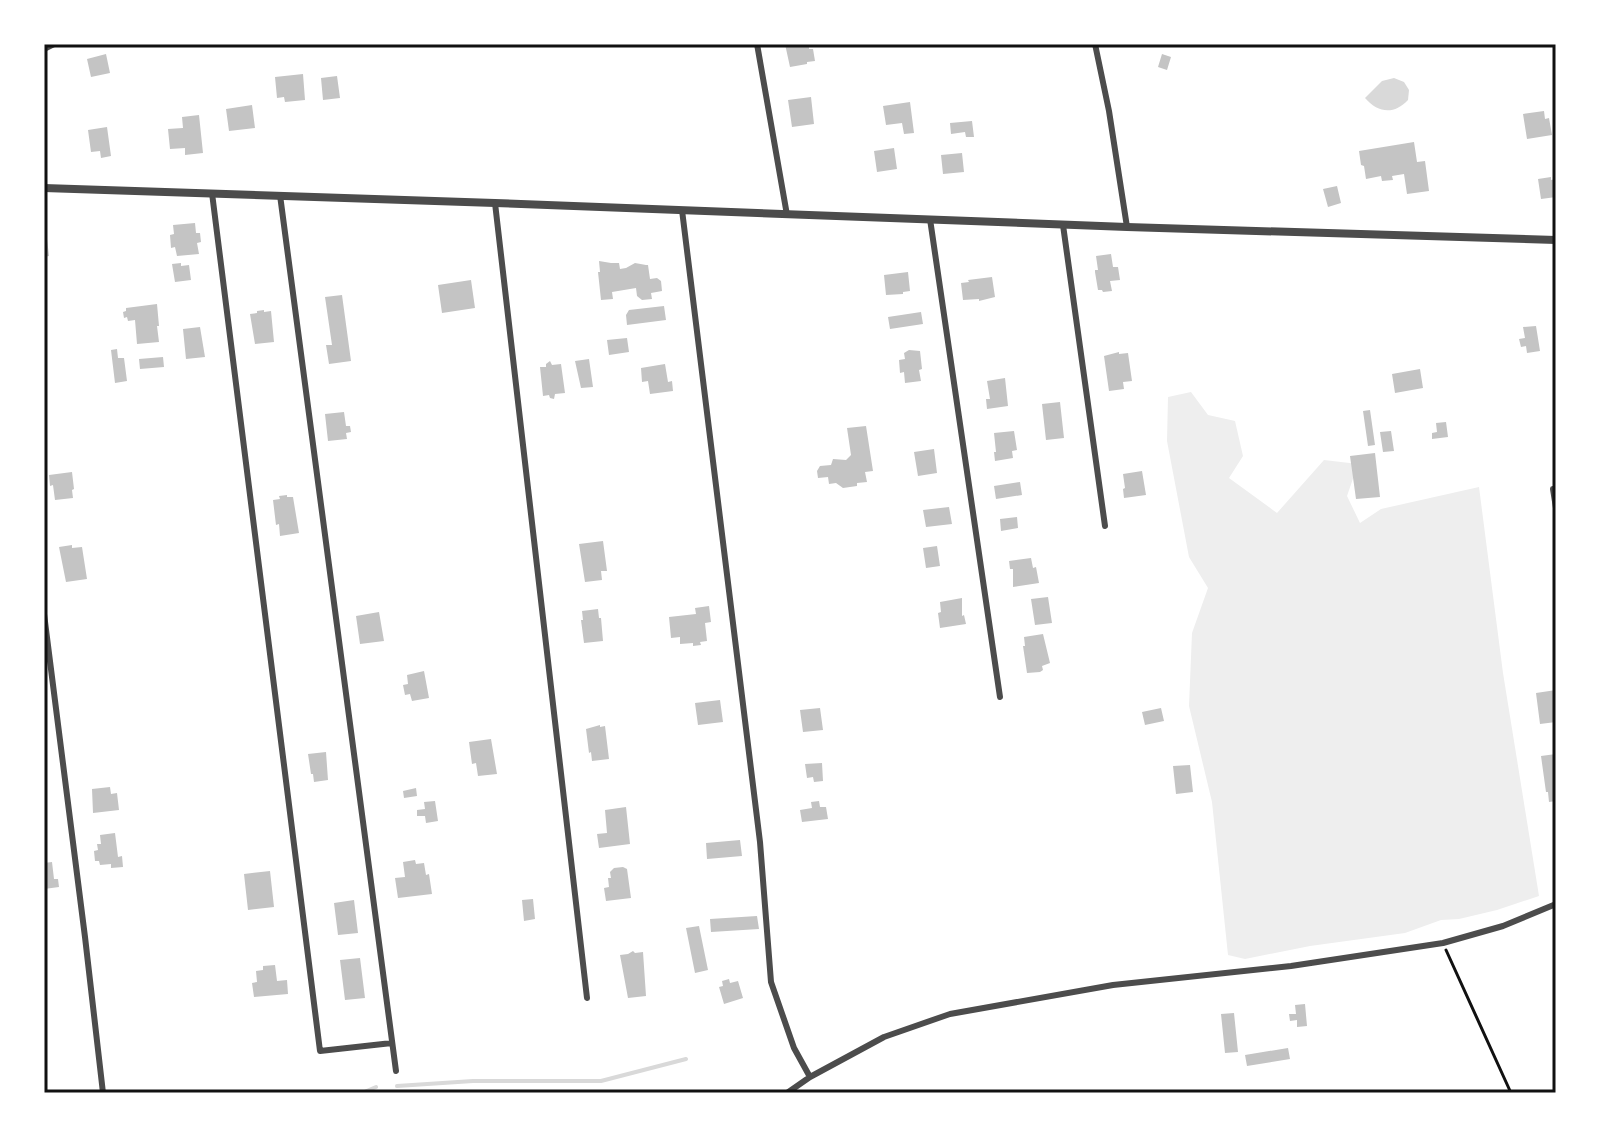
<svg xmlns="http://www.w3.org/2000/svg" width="1600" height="1137" viewBox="0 0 1600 1137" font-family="Helvetica,sans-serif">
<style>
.green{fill:#eee}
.water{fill:#d9d9d9}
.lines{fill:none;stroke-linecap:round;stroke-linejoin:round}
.stream{stroke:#d9d9d9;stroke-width:4}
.building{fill:#c4c4c4}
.path{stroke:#111;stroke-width:3}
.minor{stroke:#4c4c4c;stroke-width:6}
.tertiary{stroke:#4c4c4c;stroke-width:8}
.neatline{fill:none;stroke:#111;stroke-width:3}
</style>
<rect width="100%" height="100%" fill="#fff"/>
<!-- green -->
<path class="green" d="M1191,392L1208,415L1235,421L1243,456L1229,478L1277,513L1324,460L1358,464L1347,496L1360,523L1381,509L1479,487L1503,673L1539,896L1497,910L1459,919L1441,920L1405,933L1310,946L1245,959L1228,955L1212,802L1189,706L1192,633L1208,588L1189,557L1167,441L1168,397Z"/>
<!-- water -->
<path class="water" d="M1394,78L1404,82L1409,90L1408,100C1394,115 1378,113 1365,98L1382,81Z"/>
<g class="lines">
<!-- stream -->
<path class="stream" d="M397,1086L473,1081H601L686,1059
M362,1093L376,1087"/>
</g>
<!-- building -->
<path class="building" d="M785,44H809V49H813L815,61L807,62V64L790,67Z
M106,54L110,73L91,77L87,59Z
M1162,54L1171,57L1167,70L1158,67Z
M303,74L305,100L285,102L284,97L277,98L275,77Z
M337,76L340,98L323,100L321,78Z
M811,97L814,124L792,127L788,100Z
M910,102L914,133L904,134L902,123L886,125L883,106Z
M252,105L255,128L229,131L226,109Z
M1544,111L1545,119L1549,118L1552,135L1527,139L1523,114Z
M199,115L203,153L185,155V148L170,149L168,129L183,128L182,117Z
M972,121L974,137H966L965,132L951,134L950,123Z
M107,127L111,156L101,158L100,151L91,152L88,130Z
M1414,142L1417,162L1425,161L1429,191L1407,194L1404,174L1392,176L1393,180L1382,181L1381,176L1366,179L1364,166L1361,165L1359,151Z
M894,148L897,169L877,172L874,151Z
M962,153L964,172L943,174L941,155Z
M1551,177V180L1556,179V197L1541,199L1538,179Z
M1337,186L1341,203L1328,207L1323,189Z
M195,223L196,233H200L201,242L197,243L199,254L177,256L175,247L171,248L170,235L174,234L173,225Z
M47,239L49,256L44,257V240Z
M1111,254L1113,267H1118L1120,280L1110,281L1112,291L1103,292L1102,290H1098L1095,272V270H1098L1096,256Z
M599,261L611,263H619L620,269L626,268L635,263L646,265H648L650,279L657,278L661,281L662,291L651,293L652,299L642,300L637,296L636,288L612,292L613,299L601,300L598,272H600Z
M181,263V266L189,265L191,280L175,282L172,264Z
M908,272L910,291L903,292V294L886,295L884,275Z
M992,277L995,297L979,301V299L963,300L961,283L969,282L968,280Z
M471,280L475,308L442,313L438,285Z
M342,295L351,361L329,364L326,345H332L325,297Z
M157,304L159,326H157L159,342L137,344L135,320L128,321L127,317L124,318L123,312L126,311V308Z
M664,306L666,320L627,325L626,315L629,310Z
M264,310V312L271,311L274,342L255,344L250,314L257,313V311Z
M921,312L923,324L890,329L888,317Z
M1536,326L1540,351L1527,353L1526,346L1521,347L1519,339L1525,338L1523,327Z
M200,327L205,357L186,359L183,329Z
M627,338L629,352L609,355L607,340Z
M117,349L118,358H124L127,381L115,383L111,350Z
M909,350L920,351L922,369L919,370L921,381L905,383L904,372L900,373L899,360L905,359L904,353Z
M1119,352V354L1128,353L1132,381L1123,382L1124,389L1109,391L1104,356Z
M163,357L164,367L140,369L139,359Z
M589,359L593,387L581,388L575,361Z
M550,361L552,365L561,364L565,393L555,394L554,399L550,398L549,395L543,396L540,367H546V364Z
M665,364L668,382L672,381L673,391L650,394L648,381L642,382L641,368Z
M1420,369L1423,388L1395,393L1392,374Z
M1005,378L1008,406L987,409L986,399H990L987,381Z
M1060,402L1064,438L1046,440L1042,404Z
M1370,410L1375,445L1368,446L1363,411Z
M344,412L346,426H350L351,432L346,433L347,439L328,441L325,414Z
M1446,422L1448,437L1432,439V433L1437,432L1436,423Z
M866,426L873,471L865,472L867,482L857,483V486L843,488L836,483L829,484L828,477L818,478L817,471L820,466L831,465L833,459L846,460L851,455L847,428Z
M1014,431L1017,450L1012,451L1013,458L995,461L994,452H996L994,433Z
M1391,431L1394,451L1383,452L1380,432Z
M934,449L937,473L918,476L914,452Z
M1375,453L1380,497L1356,499L1350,456Z
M1142,471L1146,495L1124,498L1123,489L1125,488L1123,474Z
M72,472L74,489L72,490L73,498L55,500L53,485L50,486L49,475Z
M1020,482L1022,495L996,499L994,486Z
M287,495V497H293L299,533L280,536L279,524L276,525L273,500L280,499L279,496Z
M949,507L952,524L926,527L923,510Z
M1017,517L1018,528L1001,531L1000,519Z
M603,541L607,571H601L602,580L585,582L579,544Z
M72,545V548L82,547L87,579L66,582L59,547Z
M937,546L940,566L926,568L923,548Z
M1031,558L1033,568L1036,567L1039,583L1013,587V569H1010L1009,561Z
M1048,597L1052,623L1035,625L1031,599Z
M962,598V616L964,615L966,624L940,628L938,613L941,612L940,602Z
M709,606L711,622L705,623L707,641L700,642L701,645L693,646V643L680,644V637L671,638L669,617L696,614L695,608Z
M598,609L599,618H601L603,641L584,643L581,620H583L582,611Z
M379,612L384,641L360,644L356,616Z
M1043,634L1050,663L1042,666L1043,670L1040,672L1027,673L1023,646H1025L1024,637Z
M424,671L429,698L412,701L410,694L405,695L403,685L408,684L407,675Z
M1556,690V722L1540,724L1536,693Z
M720,700L723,722L698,725L695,703Z
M820,708L823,730L803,732L800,710Z
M1161,708L1164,721L1145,725L1142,712Z
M600,725V727L605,726L609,759L592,761L591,752L589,753L586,729Z
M491,739L497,774L478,776L476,763L472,764L469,742Z
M326,752L328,780L314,782L313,774H311L308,754Z
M1556,754V801L1549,802L1548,792H1546L1541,756Z
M822,763L823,781L814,782L813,777L807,778L805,764Z
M1190,765L1193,792L1176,794L1173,766Z
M110,787L111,794L117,793L119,810L93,813L92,789Z
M416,788L417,796L404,798L403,791Z
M435,801L438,821L426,823L425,816H417V810L425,809L424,802Z
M819,801L820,807H826L828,819L802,822L800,810L812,808L811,802Z
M626,807L630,844L599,848L597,834L607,833L605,810Z
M115,833L118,857L122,856L123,867L111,868V864L100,865L99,861H95L94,851L98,850L97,844H101L100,835Z
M740,840L742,856L707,859L706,843Z
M415,860L416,864L424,863L426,875L429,874L432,894L398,898L395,878L405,877L403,862Z
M52,862L54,879H58L59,887L44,889V863Z
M623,867L627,869L631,898L606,901L604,888L609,887L608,878H611L610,872L614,868Z
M270,871L274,907L248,910L244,874Z
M533,899L535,919L524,921L522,900Z
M354,900L358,933L338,935L334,903Z
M757,916L759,929L711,932L710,919Z
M699,926L708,970L695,973L686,928Z
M633,951L635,953L643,952L646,996L628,998L620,955L628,954Z
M360,958L365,998L345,1000L340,960Z
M275,965L277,981L287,980L288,994L254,997L252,983L257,982L256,971L263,970V966Z
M729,979L730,983L738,981L743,998L724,1004L719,987L723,986L722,981Z
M1305,1004L1307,1026L1297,1027V1020L1290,1021L1289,1014H1296L1295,1005Z
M1234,1013L1238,1052L1225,1053L1221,1014Z
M1288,1048L1290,1059L1247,1066L1245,1055Z"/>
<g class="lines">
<!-- path -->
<path class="path" d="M1446,950L1511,1093"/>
<!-- minor -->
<path class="minor" d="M757,44L787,215
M1095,44L1109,111L1127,227
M44,49L54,44
M212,193L320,1051L392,1043
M280,195L396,1071
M495,203L587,998
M682,210L760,842L771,982L794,1048L810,1077
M930,219L1000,697
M1063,225L1105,526
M1553,489L1556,508
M44,614L85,937L103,1093
M787,1093L810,1077L884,1037L950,1014L1113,985L1291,966L1443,943L1503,926L1556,904"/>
<!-- tertiary -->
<path class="tertiary" d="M44,188L495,203L1127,227L1556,240"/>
</g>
<!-- border -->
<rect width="1600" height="1137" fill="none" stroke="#ffffff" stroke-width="92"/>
<rect x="46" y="46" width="1508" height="1045" class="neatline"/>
</svg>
